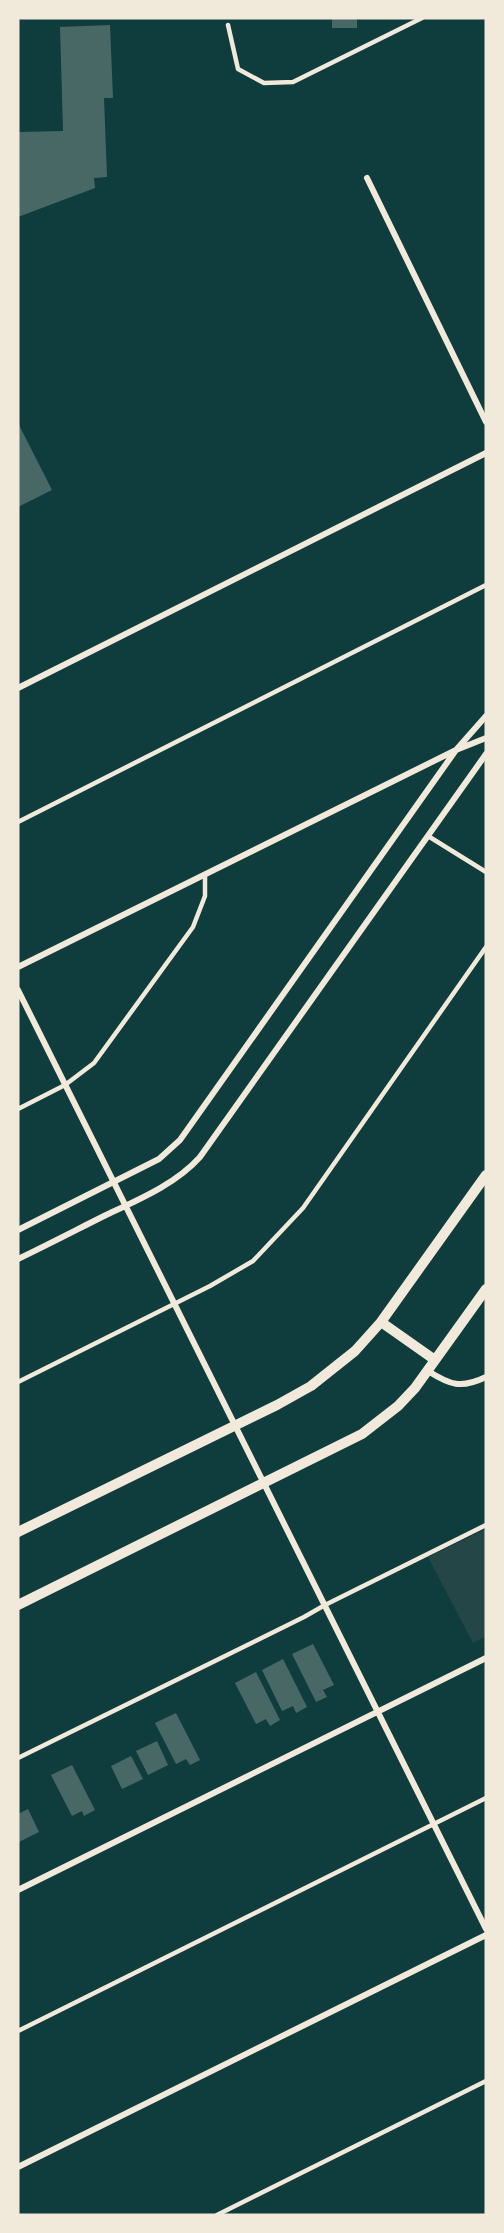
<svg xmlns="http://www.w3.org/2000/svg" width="504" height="2233" viewBox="0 0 504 2233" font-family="'Nunito Sans',sans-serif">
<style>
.green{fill:#244646}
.building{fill:#486865}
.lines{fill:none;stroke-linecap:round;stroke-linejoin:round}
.service{stroke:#f1e9da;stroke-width:4.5}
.minor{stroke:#f1e9da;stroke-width:6}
.tertiary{stroke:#f1e9da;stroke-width:10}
</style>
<rect width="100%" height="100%" fill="#0f3d3e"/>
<!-- green -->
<path class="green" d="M486,1529V1636L473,1643L428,1557Z"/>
<!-- building -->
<path class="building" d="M332,18H357V28H332Z
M110,25L113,98H104L107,177L94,178L95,188L18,217V132L63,131L60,27Z
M18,423L52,490L18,507Z
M313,1644L334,1685L323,1690L327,1697L316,1702L292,1654Z
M283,1659L307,1707L296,1713L293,1706L282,1711L262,1670Z
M256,1672L280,1720L270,1726L266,1719L256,1724L235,1683Z
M176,1713L200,1760L190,1765L186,1759L176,1764L155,1723Z
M157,1741L168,1765L148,1775L136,1751Z
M131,1756L143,1779L122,1789L111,1766Z
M72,1765L95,1810L84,1816L82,1811L72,1816L51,1775Z
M28,1809L39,1832L19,1842L18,1814Z"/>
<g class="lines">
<!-- service -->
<path class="service" d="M228,25L238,69L264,83L293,82L422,18
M18,822L486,585
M428,836L486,872
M18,1109L65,1085L94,1063L193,927L205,896V874
M18,1382L210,1286L253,1261L303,1208L486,947
M18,1758L304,1617L325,1605L486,1525
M18,2031L486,1798
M217,2215L486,2081"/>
<!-- minor -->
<path class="minor" d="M367,178L486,422
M18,688L486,453
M18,967L456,750L486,738
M18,990L486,1929
M18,1230L159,1159L180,1140L456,750L486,716
M18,1259C47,1245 76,1230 106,1215C138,1200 176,1184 200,1157L486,754
M428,1371C450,1385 461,1389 486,1377
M18,1890L486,1658
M18,2167L486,1935"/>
<!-- tertiary -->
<path class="tertiary" d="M381,1322L435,1360
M18,1532L277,1405L311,1386L355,1351L381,1322L486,1175
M18,1605L362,1434L398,1406L415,1388L486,1289"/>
</g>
<!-- border -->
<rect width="504" height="2233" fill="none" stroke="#f1e9da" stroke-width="39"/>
</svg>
